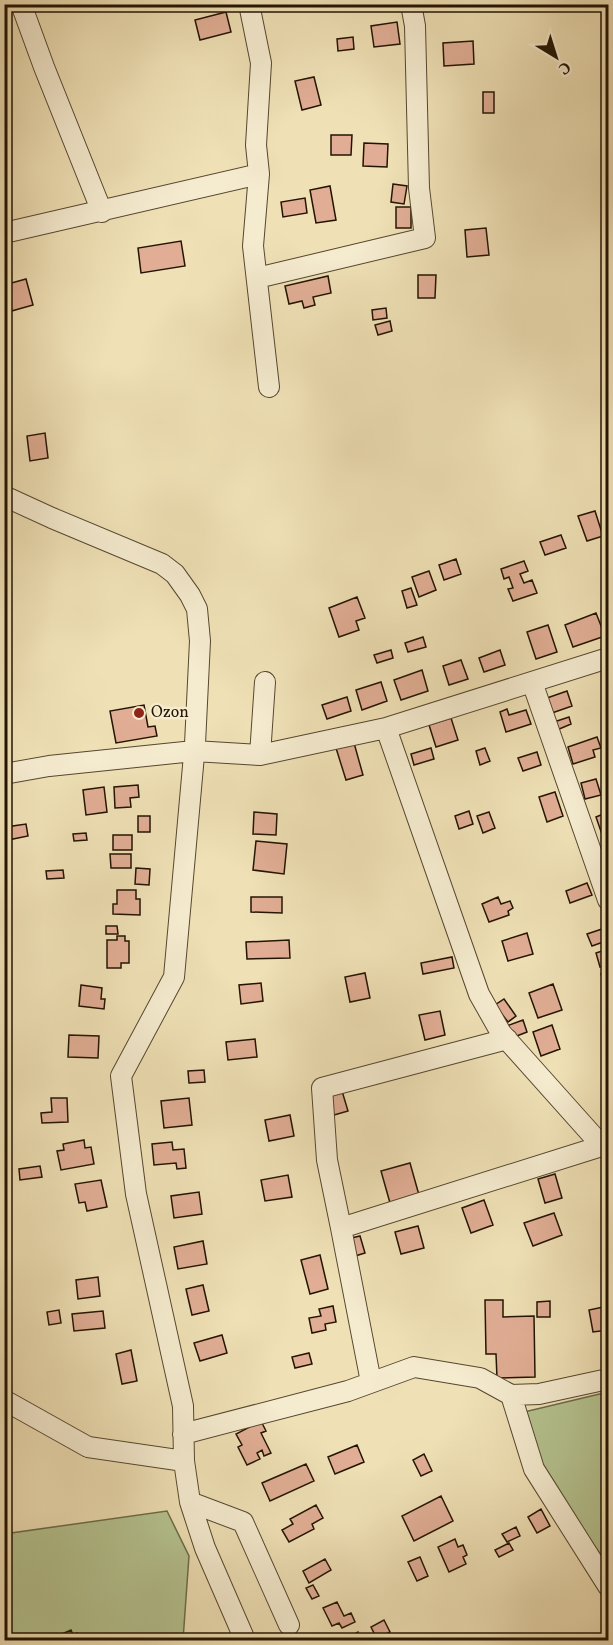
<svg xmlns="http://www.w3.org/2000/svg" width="613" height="1645" viewBox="0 0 613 1645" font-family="Vollkorn,serif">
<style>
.green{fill:#b5c390;stroke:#6c6c49;stroke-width:1.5}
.building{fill:#e1ae95;stroke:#231402;stroke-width:1.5}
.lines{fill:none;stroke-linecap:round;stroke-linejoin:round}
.minor-casing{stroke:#56472f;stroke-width:22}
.minor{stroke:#f5ebcf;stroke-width:20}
.poi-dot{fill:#8f2418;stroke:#f5ebcf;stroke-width:2}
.labels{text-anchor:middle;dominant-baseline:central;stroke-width:5;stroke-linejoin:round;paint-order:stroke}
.poi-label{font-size:16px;fill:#231402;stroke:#f5ebcf;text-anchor:start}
</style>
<rect width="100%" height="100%" fill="#efe0b5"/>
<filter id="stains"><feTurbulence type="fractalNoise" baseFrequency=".00333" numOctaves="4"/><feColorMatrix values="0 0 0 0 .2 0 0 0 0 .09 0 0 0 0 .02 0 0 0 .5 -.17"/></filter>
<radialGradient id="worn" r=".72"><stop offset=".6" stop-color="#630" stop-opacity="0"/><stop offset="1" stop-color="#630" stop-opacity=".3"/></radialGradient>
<!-- green -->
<path class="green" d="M608,1392V1564L573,1518L540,1460L524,1412Z
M167,1511L189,1556L183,1640H5L4,1534Z"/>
<!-- building -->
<path class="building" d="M226,12L231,32L200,40L195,20Z
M397,22L400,44L374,47L371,26Z
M353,37L354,49L338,51L337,39Z
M473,41L474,64L444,66L443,43Z
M314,77L321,105L302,110L295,81Z
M483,92H494V113H483Z
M331,135H352L351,155H331Z
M364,143L388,144L387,167L363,166Z
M393,184L407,186L404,204L391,202Z
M330,186L336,220L316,223L310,190Z
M305,198L307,213L283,217L281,202Z
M396,207H411V228H396Z
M486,228L489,255L467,257L465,230Z
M181,241L185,266L141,273L138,248Z
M418,275H436L435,298H418Z
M328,276L331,293L313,297L315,305L304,308L302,301L289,304L285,286Z
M26,279L33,305L8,312L4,300V285Z
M386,308L387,318L373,320L372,310Z
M390,321L392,331L378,335L375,325Z
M45,433L48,458L30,461L27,436Z
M595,511L603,536L587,541L578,516Z
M561,535L566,548L545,555L540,542Z
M456,559L461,574L444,580L439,565Z
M524,561L528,571L520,574L524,583L532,580L537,593L513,601L508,589L513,588L509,577L504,579L501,569Z
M429,571L436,590L419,597L412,577Z
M411,588L417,605L407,608L402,591Z
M357,597L365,618L356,621L359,630L339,637L329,608Z
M596,613L605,636L573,647L565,625Z
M548,625L557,652L536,659L527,632Z
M423,637L426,647L408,652L405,643Z
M391,650L393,658L377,663L374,655Z
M500,650L505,665L484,672L479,658Z
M461,660L468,679L449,685L443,666Z
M422,670L428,691L401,700L394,680Z
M381,682L387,701L362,710L356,690Z
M567,691L572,706L552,713L547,698Z
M347,697L351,711L327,719L322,705Z
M144,705L148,727L155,726L157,736L116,743L110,711Z
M507,709L509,715L526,710L531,724L506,732L500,712Z
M569,717L571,724L557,730L554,722Z
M451,718L458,740L436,747L429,725Z
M597,737L601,748L593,750L595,757L573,764L568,747Z
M354,743L363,775L346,780L336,748Z
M431,748L434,759L414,765L411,754Z
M485,748L490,761L480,765L476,751Z
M537,752L541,765L523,771L518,758Z
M596,779L601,795L585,799L581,783Z
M138,785L139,797L130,798L131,807L115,808L114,787Z
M104,787L107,812L86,815L83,790Z
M555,792L563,816L547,822L539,797Z
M469,811L473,824L459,829L455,816Z
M254,812L277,814L276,835L253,834Z
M489,812L495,828L483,833L477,816Z
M608,812V845L606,846L596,817Z
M138,816H150V832H138Z
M26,824L28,836L8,840L6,827Z
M86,833L87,840L74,841L73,834Z
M113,835H132V850H113Z
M256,841L287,844L284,874L253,870Z
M110,854H131V868H111Z
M136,868L150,869L149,885L135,884Z
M63,870L64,878L47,879L46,871Z
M587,883L592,895L570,903L566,891Z
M117,890H136V899H140V915L113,914V904H117Z
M251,897H282V913L251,912Z
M498,897L501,904L510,901L513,908L508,911L509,915L489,922L482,904Z
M106,926H117L118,934H106Z
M602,929L606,941L592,946L587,934Z
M527,933L533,954L508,961L502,941Z
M117,936H125V941H129V963H121V968H107V940H117Z
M289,940L290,958L247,959L246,942Z
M608,949V964L600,967L596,953Z
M452,957L454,968L423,974L421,963Z
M608,971V989L606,990L601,974Z
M365,973L370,998L350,1002L345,977Z
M261,983L263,1001L241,1004L239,985Z
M553,984L562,1010L538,1018L529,993Z
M81,985L102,988L101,999H105L104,1009L79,1006Z
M504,999L516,1016L508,1022L495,1005Z
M440,1011L445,1035L425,1040L419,1015Z
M523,1020L527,1032L509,1039L504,1027Z
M552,1025L560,1049L541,1056L533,1032Z
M69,1035L99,1036L98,1058L68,1057Z
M255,1039L257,1057L228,1060L226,1042Z
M204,1070L205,1082L189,1083L188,1071Z
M342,1091L348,1111L334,1115L328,1096Z
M51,1098H67L68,1122L42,1123L41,1113L52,1112Z
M189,1098L192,1125L164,1128L161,1101Z
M290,1115L294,1136L269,1141L265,1120Z
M84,1140L85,1148L91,1147L94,1164L61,1170L57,1151L64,1150L63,1144Z
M172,1142L173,1150L184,1149L186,1168L177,1169L176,1163L154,1165L152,1144Z
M410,1163L419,1195L390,1203L381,1171Z
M40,1166L42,1177L20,1180L19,1169Z
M555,1174L562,1198L545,1203L538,1179Z
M288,1175L292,1197L265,1201L261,1180Z
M101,1180L107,1207L87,1211L85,1202L79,1203L75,1184Z
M199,1192L202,1214L174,1218L171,1196Z
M484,1200L493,1225L471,1233L462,1208Z
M554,1213L562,1235L533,1246L524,1223Z
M418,1226L424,1248L401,1254L395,1232Z
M360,1236L365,1253L352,1257L347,1239Z
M203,1241L207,1264L178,1269L174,1247Z
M320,1255L328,1289L310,1294L301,1260Z
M98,1277L100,1296L78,1299L76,1280Z
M203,1285L209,1311L192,1315L186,1289Z
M485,1300H503V1317L534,1316L535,1377L497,1378L496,1354H486Z
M550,1301V1317H537V1302Z
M333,1306L336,1322L325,1324L326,1330L312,1333L309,1318L321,1316L319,1309Z
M608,1306V1330L593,1332L589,1310Z
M59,1310L61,1323L49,1325L47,1312Z
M103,1311L105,1328L74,1331L72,1314Z
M222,1335L227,1353L200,1361L194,1343Z
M131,1350L137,1381L122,1384L116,1354Z
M309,1353L312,1364L295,1368L292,1357Z
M261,1421L266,1431L261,1433L271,1453L264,1456L262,1450L257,1453L260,1459L247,1465L238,1447L242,1445L236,1434Z
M357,1445L364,1462L335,1474L328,1457Z
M424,1454L432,1471L421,1476L413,1460Z
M306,1464L314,1481L270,1501L262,1483Z
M441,1496L453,1521L414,1541L402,1516Z
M316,1505L323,1518L312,1524L314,1529L289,1542L282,1530L293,1524L290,1519Z
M541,1509L550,1526L537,1533L528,1517Z
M516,1527L520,1536L507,1542L502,1534Z
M455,1539L458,1547L463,1545L467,1555L463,1557L466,1564L449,1572L438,1547Z
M509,1543L513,1550L499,1557L495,1550Z
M420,1557L428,1576L417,1581L408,1562Z
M325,1559L331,1570L309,1583L303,1571Z
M313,1585L319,1596L312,1599L306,1588Z
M337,1602L344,1616L351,1613L355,1622L342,1628L339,1623L332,1626L323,1608Z
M384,1620L390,1632L377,1639L371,1627Z
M71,1630L73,1635L77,1633L80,1640H56L55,1637Z
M358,1632L362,1640H346L345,1639Z"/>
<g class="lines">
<defs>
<path id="minor" d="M21,4L44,67L102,212
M249,4L261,63L256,145L259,174L253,246L269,387
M4,233L259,174
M257,278L425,238L419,188L415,26L411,4
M4,496L52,518L162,564L175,574L190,595L197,609L200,641L195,744L174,977L121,1076L136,1194L183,1406L184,1461L190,1502L205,1548L245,1640
M532,682L608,900
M386,728L479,994L501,1033L602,1146
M260,755L265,682
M4,774L49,766L194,751L260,755L386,728L608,658
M341,1228L327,1160L322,1088L507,1039
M371,1382L341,1228L608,1144
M511,1395L534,1469L608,1586
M4,1400L88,1447L184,1461
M183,1434L348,1391L414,1367L480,1378L511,1395L539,1394L608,1379
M190,1502L243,1522L289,1625"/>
</defs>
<!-- minor casing -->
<use href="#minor" class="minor-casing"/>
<!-- minor -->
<use href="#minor" class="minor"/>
</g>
<!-- markers -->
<circle class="poi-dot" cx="139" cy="713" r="6"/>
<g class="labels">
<!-- poi labels -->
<g class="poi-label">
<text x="151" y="713">Ozon</text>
</g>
</g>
<!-- margin -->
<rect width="613" height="1645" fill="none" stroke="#efe0b5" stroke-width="24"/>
<rect x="6" y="6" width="601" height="1633" fill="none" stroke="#231402" stroke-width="3"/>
<rect x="12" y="12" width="589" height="1621" fill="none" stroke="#231402" stroke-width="1.5"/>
<!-- north arrow -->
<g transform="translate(556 57) rotate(142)" stroke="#f5ebcf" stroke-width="4.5" paint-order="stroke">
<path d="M0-4.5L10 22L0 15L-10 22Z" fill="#231402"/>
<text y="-9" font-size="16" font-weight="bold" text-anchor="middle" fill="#231402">С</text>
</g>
<rect width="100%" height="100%" filter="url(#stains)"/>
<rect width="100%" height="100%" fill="url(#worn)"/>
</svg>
